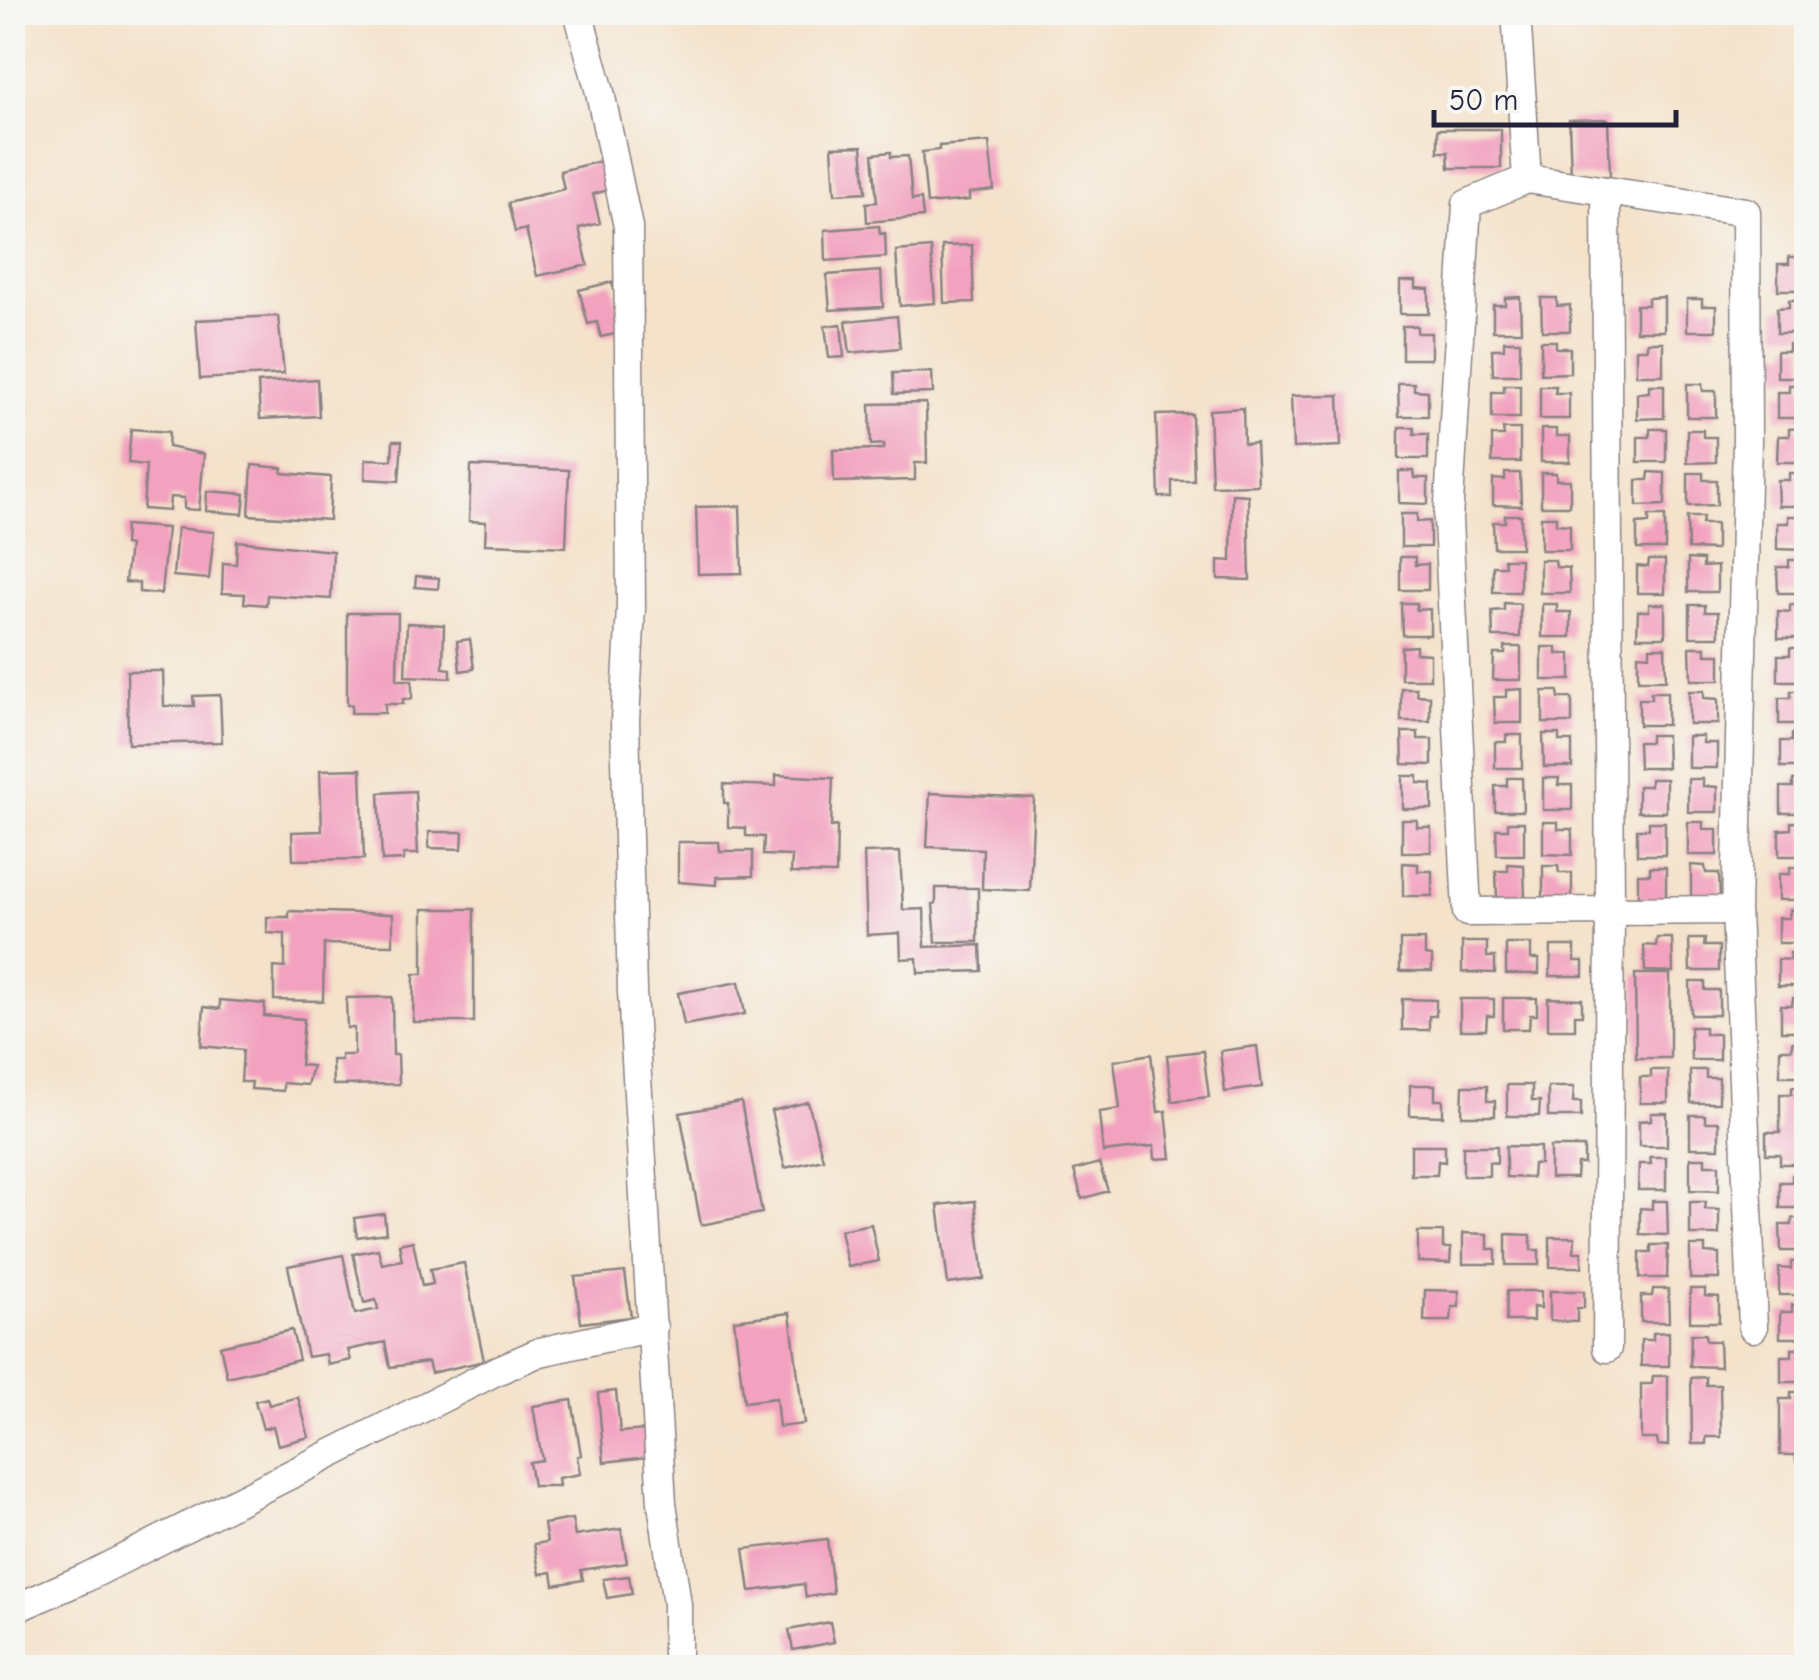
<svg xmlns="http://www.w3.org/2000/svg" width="1819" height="1680" viewBox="0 0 1819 1680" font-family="'Comic Neue',sans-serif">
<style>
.building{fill:#f2a1bf}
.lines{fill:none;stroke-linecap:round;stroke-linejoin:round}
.street-casing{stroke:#8b8282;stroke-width:31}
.street{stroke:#fff;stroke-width:28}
</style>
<rect width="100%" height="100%" fill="#f6f6f2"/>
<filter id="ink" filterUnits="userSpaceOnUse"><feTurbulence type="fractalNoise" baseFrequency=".01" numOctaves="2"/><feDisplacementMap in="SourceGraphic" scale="20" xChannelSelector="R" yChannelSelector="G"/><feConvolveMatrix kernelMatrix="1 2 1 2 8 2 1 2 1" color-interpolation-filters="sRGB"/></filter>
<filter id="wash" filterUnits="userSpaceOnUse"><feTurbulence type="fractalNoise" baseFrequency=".0048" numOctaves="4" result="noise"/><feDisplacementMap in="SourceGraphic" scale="40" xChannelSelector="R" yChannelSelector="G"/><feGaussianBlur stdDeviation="2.25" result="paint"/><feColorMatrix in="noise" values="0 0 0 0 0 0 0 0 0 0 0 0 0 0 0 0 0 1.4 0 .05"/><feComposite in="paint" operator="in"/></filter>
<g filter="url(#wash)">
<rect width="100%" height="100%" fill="#f4e2ca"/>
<g id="blocks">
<!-- building -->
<path class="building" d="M1608,119L1610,176L1571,177L1569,120Z
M1438,129H1501V168H1449L1448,152H1438Z
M989,142L994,190L969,193V200L927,204L922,152L939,150V146Z
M862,146L866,192L835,194L832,147Z
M891,152V157L908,156L912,200L921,199L923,217L867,222L866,203L877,202L873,154Z
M609,159L616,188L593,194L600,223L579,228L588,265L537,276L526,229L515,232L508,203L564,189L560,171Z
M879,226L880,234L885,233L886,257L826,261L825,230Z
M972,245L974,302L944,303L942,246Z
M931,248L935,303L900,306L896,251Z
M1789,257H1805V290H1778V264H1789Z
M881,271L883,307L830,310L827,275Z
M1400,281H1416V288L1429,289V314H1400Z
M612,282L624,332L601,337L597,322L588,324L579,290Z
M1520,297L1521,331H1493V305H1505V298Z
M1664,297V331H1636V305H1648V298Z
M1541,298H1557V306L1570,305V331H1542Z
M1687,299H1702V306H1716V331H1687Z
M1789,300H1804L1805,333H1777V308L1789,307Z
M278,316L284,374L200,379L196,320Z
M897,316L900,348L850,353L846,321Z
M841,324L844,357L829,358L825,326Z
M1402,326H1417V333H1431V359H1402Z
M1504,341H1520V375H1493L1492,349H1504Z
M1541,341H1556V348H1570V373L1541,374Z
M1647,342H1663V375H1636V349H1647Z
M1789,344H1805V377H1777V351H1789Z
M932,372L933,393L894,394L893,373Z
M317,379L319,416L260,419L258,383Z
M1398,383H1414V390L1428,391V416H1399Z
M1687,384H1702L1703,391H1716V417H1687Z
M1504,385H1520V418H1492V392H1504Z
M1649,385H1664V418L1637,419V393L1649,392Z
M1789,385H1805V418H1777V392H1789Z
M1540,386H1556L1555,393H1569V419H1540Z
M1339,395L1341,446L1293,448L1291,396Z
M926,403L927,463H915V480L834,482L833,450L883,449L884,444L871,445L870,404Z
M1243,408L1244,444L1256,443L1258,485L1212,486L1209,410Z
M1192,414L1194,481H1172V497H1159L1156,415Z
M1399,427H1414V434H1428V459H1399Z
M1805,428V462H1777L1778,436H1789V429Z
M131,429L169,432L168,447L204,454L199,510L184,509V498L170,497L169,511L143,509L146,465L128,463Z
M1503,429H1520V462H1492V436H1504Z
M1541,429H1556V436H1570V462H1541Z
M1650,429H1666V462H1638V437H1650Z
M1687,430H1703V437H1716V462L1687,463Z
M393,441H402L399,481L365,479L366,459L392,460Z
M252,465L283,468L282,473L331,477L329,520L249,515Z
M471,466L569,470L566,547L485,544L486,522L469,521Z
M1399,471H1414L1415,478H1428V504L1399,503Z
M1649,472L1665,473V505L1637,506V480H1648Z
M1505,473H1520L1521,506L1493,505V479L1505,480Z
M1541,473H1556V480H1570V506H1541Z
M1688,473H1703V480H1717V505L1688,506Z
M1789,473H1805V506H1778L1777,480H1789Z
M207,491L245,494L243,514L206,511Z
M1232,494L1248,495L1250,580L1218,579V560L1231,561Z
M740,506L742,573L698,574L696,507Z
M1401,514H1417V522L1430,521V547H1401Z
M1505,515H1521V548H1494L1493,522H1505Z
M1649,516H1665V549H1637V524L1649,523Z
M1788,516H1804V550L1777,549V523H1788Z
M1541,517H1556V524L1570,525V550H1541Z
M1687,517H1703L1702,524H1716V550L1688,549Z
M125,525L167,528L161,594L139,592V583L125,582L129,546L124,545Z
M177,528L214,532L209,579L173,576Z
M237,541L333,551L331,599L267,595L266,605L244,603L245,594L222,593L223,563L236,564Z
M1400,557H1415V565L1428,564V590H1400Z
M1504,559H1520V592H1493V566H1505Z
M1688,559L1703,560V567L1717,566V592H1688Z
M1540,560H1555L1556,567L1569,568L1570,593H1540Z
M1649,560H1665V593H1637V566L1648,567Z
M1789,560H1806L1805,593H1778L1777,567H1789Z
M416,576L439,578L438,589L415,587Z
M1401,603H1417L1416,610L1430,609V635H1402Z
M1504,603L1520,604V637H1493L1492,611L1504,610Z
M1542,604H1557V612H1571V637H1542Z
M1649,604H1665V637H1637L1638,611H1649Z
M1690,605H1705V612H1718L1719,637H1690Z
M1790,605H1806V638H1778V611L1790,612Z
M347,613H398L397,680H412V699H403V704H385V713H351L352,705H347Z
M407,623L444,625L443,668L451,669V678L405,676Z
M470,639L474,669L460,671L457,641Z
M1416,646V653L1430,654V679H1401V647Z
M1505,647H1521V680H1493L1494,654H1505Z
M1542,647H1557V654H1571V680H1542Z
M1650,647H1665L1666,680H1638V654L1650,655Z
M1690,647H1706V654H1720V680H1691Z
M1790,648H1806V681H1778V655H1790Z
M127,671H163L164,706H194L193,696L220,695L222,742L128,744Z
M1401,688H1416L1417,695L1430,696V721H1401Z
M1522,689V723H1495L1494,697H1506V690Z
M1543,691H1558L1559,698H1572V723H1543Z
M1689,691H1704V698L1718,699V724H1689Z
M1791,691H1806V724H1779V698H1791Z
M1651,692H1667V725H1639V699H1651Z
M1402,732H1418V739H1432V765L1403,764Z
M1543,734H1559V741H1572V767H1544Z
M1792,734H1806V767H1781V741H1792Z
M1506,735H1522V768H1495V742H1506Z
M1650,735H1666L1667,768H1639L1638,742H1650Z
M1688,736H1703V743H1717V768H1688Z
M361,769L364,859L293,860L292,832L322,831L320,770Z
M776,775L833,778L831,827L837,826L836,874L791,873L792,856L763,855L764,837L746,836V828L728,827V803H724V784L776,786Z
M1403,776H1418V783L1432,784V809H1403Z
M1507,778H1522L1523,811H1495V786H1507Z
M1543,778H1559L1558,785H1572V810H1543Z
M1650,779H1666V812H1638V786H1650Z
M1688,779H1703V786L1717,787V812H1688Z
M1806,779V813H1781V787H1793V780Z
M415,791L418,854H404V860L382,861L379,793Z
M930,793L1034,798L1030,891L982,889L983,849L927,847Z
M1402,820H1417V827H1431V852H1402Z
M1508,822H1524V855H1497L1496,829H1508Z
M1543,822H1558V829H1572V855L1543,854Z
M1649,822H1665V855H1637V829H1649Z
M1688,822H1703V829H1717V855H1688Z
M1791,822L1806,823V856H1779V830L1791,829Z
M429,832H463L462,849L429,848Z
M678,842H719L720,851H753V876L717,877V885L678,882Z
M900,852L903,910L924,909L925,947L981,945L982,971L918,973L917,958L901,959L900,933L867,935L864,853Z
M1403,863L1418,864V871H1432V896H1403Z
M1508,864L1524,865L1525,898H1497L1496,871H1508Z
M1691,865L1705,866L1706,873H1719L1720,898H1691Z
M1543,866H1558L1559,873H1572V899L1543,898Z
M1650,867H1666V900H1638V874H1650Z
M1790,867H1806V900H1778V874H1790Z
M936,888H978V942H936L933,904L936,903Z
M423,909H474V1022H413L414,974H423Z
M1790,910H1806V943H1778V918H1789Z
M289,911L393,914V945L324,944L323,1001L274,1000V967L285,968V934L267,933V917H289Z
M1657,938H1672L1673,972L1645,971L1644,945L1656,946Z
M1689,939H1705L1704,946H1719V971H1690Z
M1400,940H1425V955L1432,956V971H1400Z
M1462,942H1487V957H1495V973L1462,972Z
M1506,944H1531V959H1539V974H1506Z
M1551,946H1575V961H1583V976H1550Z
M1790,953H1805L1806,986H1778V959L1790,960Z
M1635,974H1670V1058H1636Z
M739,982L745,1014L684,1025L678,993Z
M1690,982H1705V990H1719V1015H1691Z
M392,997L393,1055H398L399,1084L333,1085L332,1060H341V1055H354V1028H347L346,998Z
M1503,998H1537V1015H1530L1529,1029H1503Z
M1548,998L1582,999V1015H1575V1029H1548Z
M1793,998H1806V1031H1781V1005H1792Z
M1402,999L1436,1000V1016H1429V1030H1402Z
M1460,999H1494V1016H1487L1486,1030H1460Z
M220,1000L265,1004L264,1016L304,1019L300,1065L312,1066L307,1085L283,1083V1091L251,1089L252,1082H241L243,1050L201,1046L204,1007L220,1009Z
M1690,1027H1705V1034H1719V1060H1691Z
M1792,1042H1806V1076H1780V1049H1792Z
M1257,1046L1262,1087L1225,1092L1220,1051Z
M1203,1051L1209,1097L1172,1101L1167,1055Z
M1151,1054L1158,1112L1166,1111L1171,1158L1155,1159L1154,1146L1103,1152L1099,1112L1120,1109L1114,1061Z
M1651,1070H1668V1103H1640V1077H1651Z
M1690,1070H1706V1078H1719V1103H1691Z
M1410,1085H1435V1100H1443V1116L1410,1115Z
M1507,1085H1532V1101H1540L1539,1116H1507Z
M1463,1086H1487V1101H1495V1116H1462Z
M1548,1087H1574L1573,1102H1581V1117H1548Z
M1792,1087H1806V1164H1780V1154H1766V1132H1780V1094H1792Z
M741,1102L762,1213L701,1225L680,1113Z
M808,1102L823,1159L785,1168L771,1111Z
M1651,1113H1667V1146H1639V1121L1651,1120Z
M1690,1115H1705V1122H1719V1148H1690Z
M1411,1145H1445V1162L1438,1161L1437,1175H1411Z
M1463,1146H1497V1163L1489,1162V1176H1463Z
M1506,1146L1540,1147V1164H1533L1532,1178L1506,1177Z
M1550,1147H1584V1164H1577L1576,1178H1550Z
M1650,1157H1666V1190H1638L1639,1164H1651Z
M1690,1158H1705V1165H1719V1191L1690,1190Z
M1099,1163L1108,1191L1082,1199L1074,1170Z
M1806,1174V1208H1780V1182H1792V1175Z
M975,1201L984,1279L948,1284L938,1205Z
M1652,1201H1667L1668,1235L1640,1234V1208L1652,1209Z
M1690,1202H1706L1705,1209L1719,1210V1235H1690Z
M384,1214L386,1233L357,1237L354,1218Z
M1792,1218H1806V1251H1781L1780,1225H1792Z
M871,1224L879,1261L848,1267L840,1230Z
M1418,1232H1443V1248H1451L1450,1263L1418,1262Z
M1463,1233L1488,1234V1249H1496V1264H1463Z
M1506,1234L1531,1235V1250H1539V1265H1506Z
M1550,1237H1575L1574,1252H1582V1267H1550Z
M413,1241L422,1286L433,1284L430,1269L464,1263L484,1361L431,1373L428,1362L390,1367L385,1342L348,1350L351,1360L328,1365L326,1354L307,1357L288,1266L343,1255L355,1314L378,1309L376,1300L364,1303L353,1254L378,1249L382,1264L402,1260L399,1244Z
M1651,1245H1668L1667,1278H1640V1252H1651Z
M1690,1246H1705V1253L1719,1254V1279H1690Z
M1806,1261V1295H1779V1268L1791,1269V1262Z
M625,1272L631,1317L581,1323L575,1277Z
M1653,1289H1668L1669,1322H1641V1296H1652Z
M1690,1289H1705V1296L1719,1297V1322H1690Z
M1425,1290L1459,1291V1307H1452L1451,1321H1424Z
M1507,1291H1541V1308L1533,1307V1321H1506Z
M1550,1291H1584V1308H1577V1322L1550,1321Z
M1792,1305H1806V1338H1780V1312H1792Z
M790,1313L804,1424L779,1427L776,1398L744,1402L734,1320Z
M292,1330L299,1360L227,1377L220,1346Z
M1669,1332V1366H1641V1340H1653V1333Z
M1691,1334H1705L1706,1341H1719L1720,1367L1690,1366Z
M1792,1349H1806V1382H1781V1356H1792Z
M1653,1376H1668V1446L1658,1445L1657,1439H1641V1384H1652Z
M1706,1377V1385H1720L1721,1437H1706V1444H1692L1691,1378Z
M616,1391L620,1432L646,1430L648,1457L604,1462L598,1393Z
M1791,1392H1806V1461H1796V1455H1780V1399H1791Z
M298,1397L309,1437L278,1445L273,1426L263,1429L255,1401L267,1398L269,1405Z
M572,1400L581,1455L577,1456L580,1474L558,1478L559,1486H533L529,1462L542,1460L533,1406Z
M572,1519L575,1536L621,1529L627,1563L581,1570L583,1580L554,1585L552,1572L540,1574L534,1544L547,1542L544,1524Z
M827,1539L833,1593L806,1597L804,1584L750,1591L744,1549Z
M629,1576L632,1594L607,1598L603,1579Z
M830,1622L834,1642L793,1650L789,1630Z"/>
</g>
</g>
<g filter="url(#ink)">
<use href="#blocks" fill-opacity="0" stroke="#8b8282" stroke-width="2.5"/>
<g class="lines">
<defs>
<path id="street" d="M578,12L600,92L628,227L631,607L625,721L632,991L662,1503L677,1604V1668
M1516,12L1527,179
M1527,179L1746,212L1747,439L1736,910L1467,912L1448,520L1467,204Z
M1606,191L1610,911L1607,1348
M1736,910L1753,1328
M12,1610L85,1578L494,1372L540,1352L653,1327"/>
</defs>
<!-- street casing -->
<use href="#street" class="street-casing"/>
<!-- street -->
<use href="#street" class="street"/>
</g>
</g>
<!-- margin -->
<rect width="1819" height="1680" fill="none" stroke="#f6f6f2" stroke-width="50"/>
<!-- scale -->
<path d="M1434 110v15h242v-15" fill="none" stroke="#22223b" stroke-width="5"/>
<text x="1449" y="110" font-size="30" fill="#22223b" stroke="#f6f6f2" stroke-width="8" paint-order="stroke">50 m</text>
</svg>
